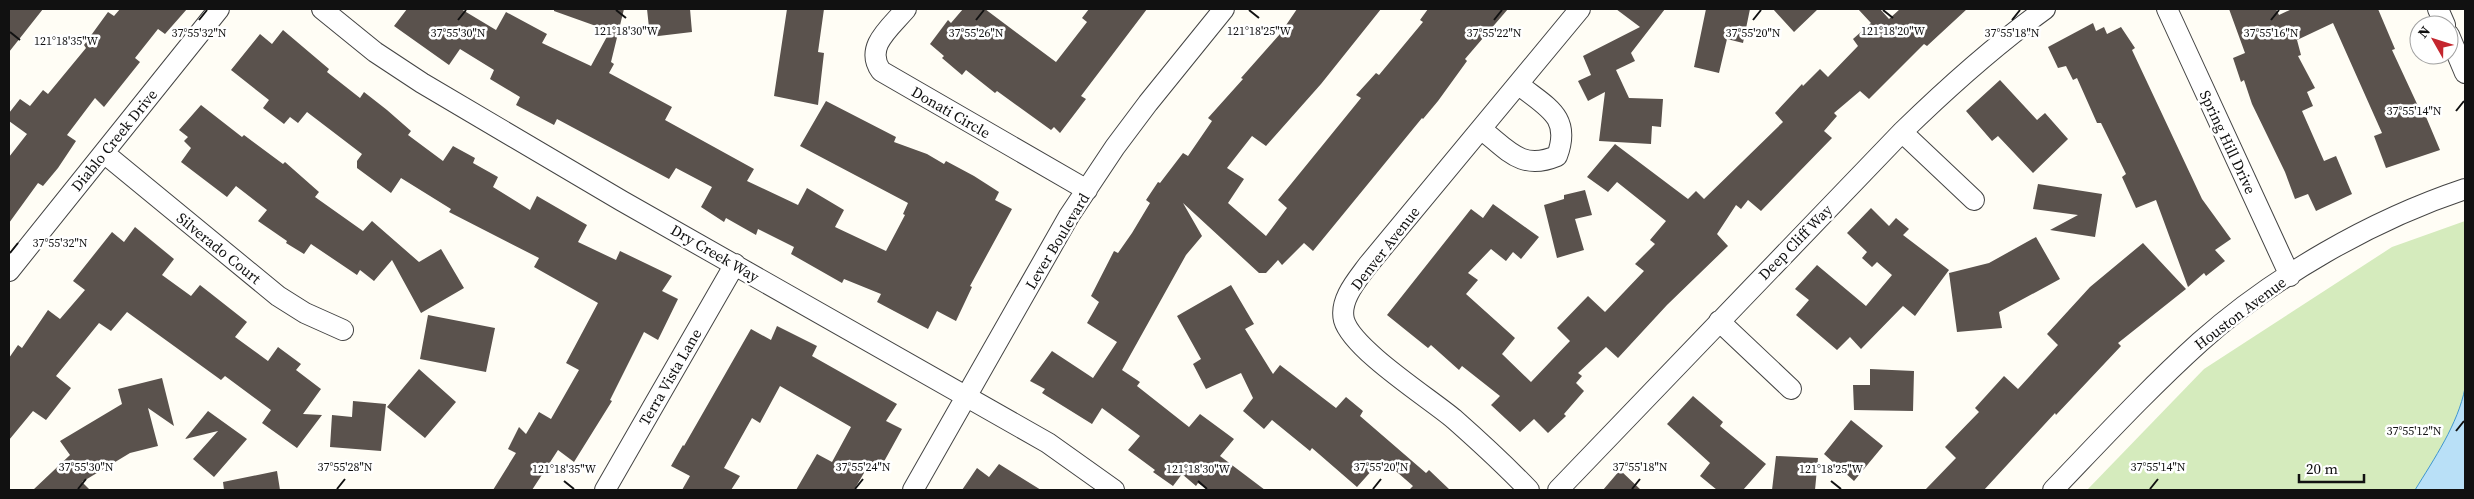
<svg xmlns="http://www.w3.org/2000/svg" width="2474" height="499" viewBox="0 0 2474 499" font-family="'Source Serif 4',serif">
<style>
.green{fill:#d5ebbd}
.water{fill:#b9e0f7;stroke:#3f96cf}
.building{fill:#5a524d}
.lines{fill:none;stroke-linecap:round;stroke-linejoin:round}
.minor-casing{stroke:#444;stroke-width:22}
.minor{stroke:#fff;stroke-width:20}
.ticks{fill:none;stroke:#111;stroke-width:2}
.labels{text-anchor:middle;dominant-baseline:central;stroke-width:5;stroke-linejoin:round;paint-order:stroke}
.street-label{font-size:15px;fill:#111;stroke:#fff}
.ticks-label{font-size:12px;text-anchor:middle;fill:#111;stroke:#fff;stroke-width:5;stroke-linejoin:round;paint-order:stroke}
</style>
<rect width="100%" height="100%" fill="#fffdf5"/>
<!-- green -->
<path class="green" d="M2465,221V490H2087L2204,369L2392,247Z"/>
<!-- water -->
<path class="water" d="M2465,388V490H2415C2434,459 2458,424 2465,388Z"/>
<!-- building -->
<path class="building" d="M9,9H43L9,52Z
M120,9H187L165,34L158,29L135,58L140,62L104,107L95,98L67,135L76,141L58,168L43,186L38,183L9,223V157L27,134L9,121V113L20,99L30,106L43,90L48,94L86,48L84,45L108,12L114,16Z
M407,9H461L496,30L506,12L547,34L542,43L591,66L610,31L554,11V9H624L611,62L614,64L609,73L672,107L665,120L754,169L747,181L798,205L807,188L844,210L835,227L886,251L905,215L903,214L908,203L800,146L826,101L896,137L894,142L927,154L944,164L946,161L974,176L999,192L995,200L1012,209L970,286L972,287L956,321L937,311L928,329L877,302L881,294L844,279L842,283L791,254L794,247L758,229L756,235L726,218L724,222L701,207L712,187L676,168L669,179L557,119L554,125L516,105L520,97L490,79L494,70L460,49L449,65L394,26Z
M647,9H690L692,32L650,37Z
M787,9H824L818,52L824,53L818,105L774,96Z
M963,9H985L1056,62L1087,22L1082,18L1089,9H1147L1081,96L1086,99L1060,133L1054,127L1051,130L997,91L995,93L966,70L962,75L942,58L944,56L930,44L948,20L951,23Z
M1297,9H1381L1321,84L1266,146L1252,136L1227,168L1244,179L1228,203L1266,236L1287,208L1278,200L1361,98L1356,95L1376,73L1379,75L1423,22L1420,20L1428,9H1508L1465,59L1467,61L1438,101L1423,119L1422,118L1313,251L1304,243L1282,265L1278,260L1266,273H1259L1183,203L1202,236L1186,255L1122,370L1140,382L1137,386L1189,427L1200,414L1234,439L1220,456L1265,490H1209L1198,483L1196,486L1182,474L1173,486L1153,472L1155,470L1128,450L1140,436L1102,408L1092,424L1042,393L1045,389L1030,381L1052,351L1093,378L1117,342L1087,323L1099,302L1091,296L1114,251L1118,253L1132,233L1150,203L1146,200L1158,182L1160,183L1183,153L1188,156L1212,121L1208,118L1243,79L1241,78L1280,34Z
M1616,9H1665L1631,53L1635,61L1616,70L1629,98L1663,99L1661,127L1652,126L1651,144L1599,141L1605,92L1588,101L1578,81L1591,75L1583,56L1640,27Z
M1706,9H1750L1743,43L1727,39L1719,73L1694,67Z
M1773,9H1818L1794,32Z
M1858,9H1880L1889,19L1900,9H1967L1927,46L1924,44L1869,99L1860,91L1834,113L1837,116L1824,131L1832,138L1761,211L1748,200L1741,209L1736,205L1717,234L1728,246L1667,305L1618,358L1606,347L1578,373L1582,376L1576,383L1584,391L1564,414L1566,416L1548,433L1534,419L1520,432L1491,405L1500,396L1462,366L1459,370L1431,345L1428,348L1387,315L1471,209L1483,218L1493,204L1539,237L1521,259L1513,252L1506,261L1491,249L1468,273L1478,280L1466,294L1515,338L1502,354L1531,382L1570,341L1557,328L1588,296L1605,312L1644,271L1635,264L1655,244L1650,240L1666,221L1617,182L1608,192L1587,177L1615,144L1688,199L1696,191L1704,199L1783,122L1775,113L1802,84L1803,86L1820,69L1828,77L1858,46L1853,39L1871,23Z
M2229,9H2276L2279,15L2292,9H2378L2395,49L2392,50L2418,106L2421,105L2440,150L2386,168L2374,136L2382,133L2333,23L2297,40L2301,55L2298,56L2315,88L2307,92L2313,106L2302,111L2324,161L2336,156L2352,194L2316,211L2308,194L2295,199L2285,172L2252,104L2244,80L2241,82L2233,58L2245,53Z
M2093,23L2096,31L2104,27L2107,34L2121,27L2135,48L2132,50L2202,199L2231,239L2215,250L2225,261L2206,276L2204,273L2188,287L2156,200L2136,208L2122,177L2126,174L2101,123H2097L2077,78L2073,80L2066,66L2058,68L2048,47Z
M283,30L329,69L327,72L360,98L364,92L387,110L411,131L408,135L443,161L453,146L475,158L473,163L498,177L493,187L530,210L537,196L587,225L578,242L616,260L620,251L672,276L662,291L678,299L658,340L644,332L610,400L612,401L574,462L558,450L532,490H493L516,453L508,449L519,427L526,434L539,412L551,419L579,370L566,363L598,303L534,267L539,258L449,212L451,209L401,178L391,193L357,168V161L362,154L307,112L298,123L290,117L284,124L263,108L269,100L231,70L260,34L272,44Z
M2000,80L2037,120L2045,113L2068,139L2033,173L1998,136L1992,141L1966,111Z
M201,105L242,137L244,135L283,164L285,162L319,192L315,197L363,231L372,221L419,262L441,249L464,288L421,313L392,260L374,281L360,270L357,275L311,244L304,254L286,243L287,241L258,221L267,210L236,186L227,197L181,162L191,148L184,141L188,137L179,130Z
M2038,184L2102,194L2095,237L2050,230L2078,215L2033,209Z
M1585,190L1592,215L1575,219L1584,250L1557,258L1544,205L1564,199V195Z
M1871,208L1889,226L1896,218L1909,229L1903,235L1949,270L1915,316L1903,306L1861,349L1850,337L1837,350L1796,315L1809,300L1795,289L1817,265L1866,306L1892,275L1877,262L1872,267L1862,258L1867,252L1847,233Z
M135,227L174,259L162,275L191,296L200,285L247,322L235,337L268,361L278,347L301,364L296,370L321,389L303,414L322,415L297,448L262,423L271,410L225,376L221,380L127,312L111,331L99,323L56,376L71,388L46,420L33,411L9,440V358L18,345L22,348L48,310L60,319L85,290L73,281L112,232L124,242Z
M2036,237L2060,279L1999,312L2002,328L1957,332L1949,273L1989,263Z
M2143,243L2186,289L2118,343L2121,346L2056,415L2055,413L1984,490H1925L1956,458L1945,447L1979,412L1975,408L2004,376L2018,389L2058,345L2047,334L2090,287Z
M1231,285L1254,324L1245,329L1273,374L1280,365L1336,408L1346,397L1363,411L1360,416L1426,473L1429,470L1450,490H1409L1413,486L1382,459L1357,487L1312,448L1310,451L1272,420L1264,429L1243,411L1253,398L1241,373L1206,389L1193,364L1201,359L1177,316Z
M428,315L495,328L486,372L420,359Z
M777,326L817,346L812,356L897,404L886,421L902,429L881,467L871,461L854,490H796L817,454L832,462L851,427L780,386L760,423L752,418L724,468L740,476L731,490H682L690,476L671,466L683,445L684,446L751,329L771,340Z
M419,369L456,402L425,438L387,407Z
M1870,369L1914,371L1913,411L1854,410L1853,385H1870Z
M162,378L174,426L148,408L158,446L130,453L82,482L90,490H33L70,455L60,441L122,404L118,389Z
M1693,396L1723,422L1720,426L1766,464L1743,490H1717L1700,476L1710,463L1667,424Z
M353,401L386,404L381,451L330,447L332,415L352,417Z
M208,411L247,439L214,477L193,459L218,431L185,439Z
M1851,420L1883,446L1854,481L1824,454Z
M1776,456L1818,458L1815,490H1772Z
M999,464L1041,490H962L977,468L989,477Z
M1620,470L1641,490H1603Z
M277,471L280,490H224L223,482Z"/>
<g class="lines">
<defs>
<path id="minor" d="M322,9L375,52L422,83L622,201L1048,443L1114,490
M906,9C890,28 864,47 881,71L1087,190
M2167,9L2290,276
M2438,9L2445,25
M2449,35L2465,73
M1481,129C1508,150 1521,171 1557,156C1572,116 1546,107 1518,84
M1902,132L1974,200
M104,153L278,296L305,313L343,330
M9,271L219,9
M1719,321L1791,389
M605,490L735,264
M913,490L1069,216L1115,147L1148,103L1224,9
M1529,490C1505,465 1480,442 1454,419C1429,398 1352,349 1344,320C1339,300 1357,280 1368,265L1580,9
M1558,490L1902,132C1947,88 1994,46 2045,9
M2053,490C2101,440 2148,389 2200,342C2274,276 2372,220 2465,189"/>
</defs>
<!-- minor casing -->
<use href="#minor" class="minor-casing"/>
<!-- minor -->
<use href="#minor" class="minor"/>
</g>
<!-- ticks -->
<path class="ticks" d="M616,10L626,18M1249,10L1259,18M1883,10L1893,18M199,20L207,10M458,20L466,10M976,20L984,10M1494,20L1502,10M1753,20L1761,10M2012,20L2020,10M2271,20L2279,10M10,32L20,40M2456,111L2464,101M10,253L18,243M2456,431L2464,421M564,481L574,489M1198,481L1207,489M1831,481L1841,489M78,489L86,479M337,489L345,479M855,489L863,479M1373,489L1381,479M1632,489L1640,479M2150,489L2158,479"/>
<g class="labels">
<!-- street labels -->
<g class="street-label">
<text transform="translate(951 112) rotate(30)">Donati Circle</text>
<text transform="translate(114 140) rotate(-51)">Diablo Creek Drive</text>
<text transform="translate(2228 142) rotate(65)">Spring Hill Drive</text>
<text transform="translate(1057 241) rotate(-59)">Lever Boulevard</text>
<text transform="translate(1795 242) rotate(-46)">Deep Cliff Way</text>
<text transform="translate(219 248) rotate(39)">Silverado Court</text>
<text transform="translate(1385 248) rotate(-52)">Denver Avenue</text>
<text transform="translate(715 253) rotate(30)">Dry Creek Way</text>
<text transform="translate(2240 313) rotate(-37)">Houston Avenue</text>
<text transform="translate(670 377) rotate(-60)">Terra Vista Lane</text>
</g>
</g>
<g class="ticks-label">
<text x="626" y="35">121°18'30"W</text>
<text x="1259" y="35">121°18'25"W</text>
<text x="1893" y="35">121°18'20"W</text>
<text x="199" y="37">37°55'32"N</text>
<text x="458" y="37">37°55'30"N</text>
<text x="976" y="37">37°55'26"N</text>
<text x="1494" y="37">37°55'22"N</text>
<text x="1753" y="37">37°55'20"N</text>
<text x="2012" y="37">37°55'18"N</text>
<text x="2271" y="37">37°55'16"N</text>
<text x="66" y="45">121°18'35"W</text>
<text x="2414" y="115">37°55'14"N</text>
<text x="60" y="247">37°55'32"N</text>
<text x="2414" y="435">37°55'12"N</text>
<text x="86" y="471">37°55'30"N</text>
<text x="345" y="471">37°55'28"N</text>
<text x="863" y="471">37°55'24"N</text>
<text x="1381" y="471">37°55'20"N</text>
<text x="1640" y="471">37°55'18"N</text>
<text x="2158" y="471">37°55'14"N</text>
<text x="564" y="473">121°18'35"W</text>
<text x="1198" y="473">121°18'30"W</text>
<text x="1831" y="473">121°18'25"W</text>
</g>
<!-- border -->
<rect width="2474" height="499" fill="none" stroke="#111111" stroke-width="20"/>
<!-- north arrow -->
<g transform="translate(2434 40) rotate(309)"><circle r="24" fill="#ffffff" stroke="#a0a0a0"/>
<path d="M0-4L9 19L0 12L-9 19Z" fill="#c4262e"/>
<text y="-8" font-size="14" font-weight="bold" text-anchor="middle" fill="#111111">N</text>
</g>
<!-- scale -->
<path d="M2299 474v8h65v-8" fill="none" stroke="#111111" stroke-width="2.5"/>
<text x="2306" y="474" font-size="15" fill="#111111" stroke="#ffffff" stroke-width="4" paint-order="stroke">20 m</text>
</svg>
